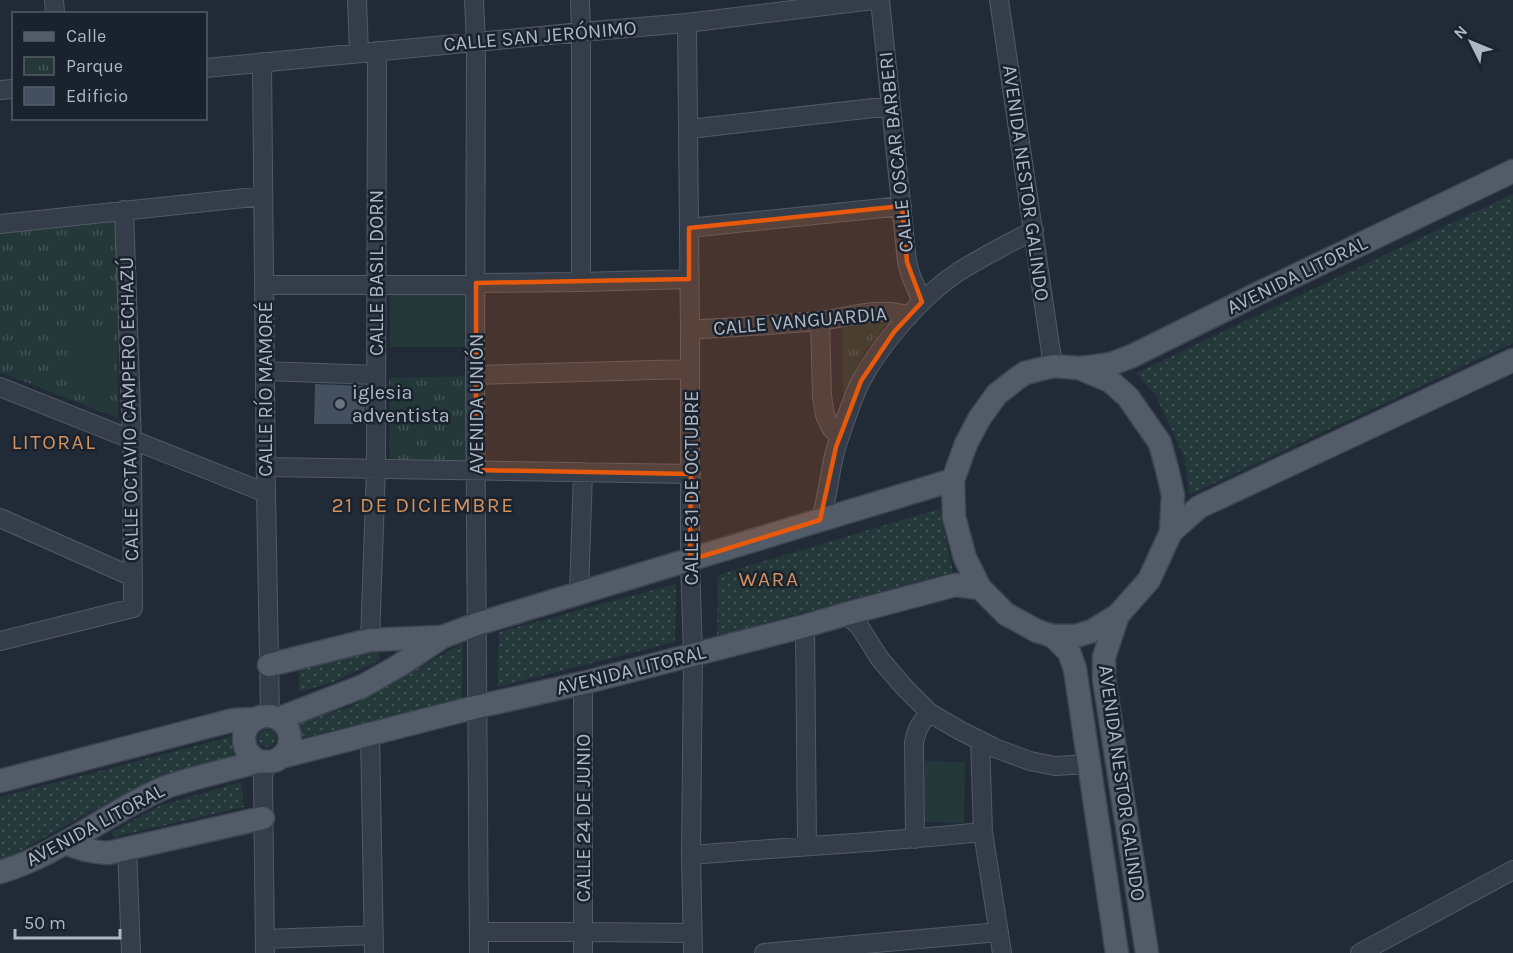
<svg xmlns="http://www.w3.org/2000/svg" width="1513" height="953" viewBox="0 0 1513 953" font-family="Karla,sans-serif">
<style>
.grass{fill:url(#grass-dots)}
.park{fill:url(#park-tufts)}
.garden{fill:#24383a}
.building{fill:#445060}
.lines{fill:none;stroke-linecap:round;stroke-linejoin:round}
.minor-casing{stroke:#525a66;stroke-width:20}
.major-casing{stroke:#3e4652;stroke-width:25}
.minor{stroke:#343d49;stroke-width:18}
.major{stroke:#525c69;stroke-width:22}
.marked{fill:#e8590c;fill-opacity:0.2;stroke:#e8590c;stroke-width:4.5;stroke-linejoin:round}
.worship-dot{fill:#6b7280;stroke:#1a222d;stroke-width:2}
.labels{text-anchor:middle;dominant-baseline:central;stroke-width:5;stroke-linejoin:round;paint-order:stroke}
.street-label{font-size:20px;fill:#afb7c5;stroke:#1a222d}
.poi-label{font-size:20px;fill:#afb7c5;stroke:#1a222d;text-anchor:start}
.neighbourhood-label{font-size:21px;letter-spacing:1.5px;fill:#d3915d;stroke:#1a222d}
</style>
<defs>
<pattern id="grass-dots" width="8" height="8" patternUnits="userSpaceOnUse" patternTransform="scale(1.5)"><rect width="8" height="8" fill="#24383a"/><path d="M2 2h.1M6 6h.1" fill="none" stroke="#415355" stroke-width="1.8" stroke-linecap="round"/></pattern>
<pattern id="park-tufts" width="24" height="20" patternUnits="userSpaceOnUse" patternTransform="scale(1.5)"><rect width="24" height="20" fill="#24383a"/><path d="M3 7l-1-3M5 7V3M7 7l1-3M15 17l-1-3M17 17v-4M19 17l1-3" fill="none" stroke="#415355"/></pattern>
</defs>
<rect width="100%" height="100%" fill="#212b38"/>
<!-- grass -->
<path class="grass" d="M1513,194V343L1189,495L1185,459L1156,396L1136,373Z
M939,509L953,572L717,636L718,575Z
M676,584L675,642L497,687L499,632Z
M463,643L462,699L303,738L298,721L345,709Z
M378,650L380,660L333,682L299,692V669Z
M258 738a9 9 0 1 1 18 0a9 9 0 1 1-18 0Z
M230,737L234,756L151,779L12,855L0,859V797Z
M241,782L244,807L114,837L112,832L159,806Z"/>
<!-- park -->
<path class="park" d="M117,220L118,418L0,372V233Z
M892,316L863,354L843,396L842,326Z
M472,376L474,463L390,465L389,378Z"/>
<!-- garden -->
<path class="garden" d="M390,291H469V347H390Z
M74,329H113V394H73Z
M925,761L965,762L964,823L924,822Z"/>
<!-- building -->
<path class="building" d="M315,384L365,386V424H314Z"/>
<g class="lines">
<defs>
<path id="minor" d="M54,0L55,14
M357,0L359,52
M474,0L476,43L475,375L479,953
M580,0L581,32V282
M880,0L907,262L911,276L922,302
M999,0L1053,366
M687,23L690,330V560L693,655L691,855L693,953
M262,62L266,493L270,716
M206,68L581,32L687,23L873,0
M0,90L14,89
M689,129L891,106
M0,224L263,196
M689,228L902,206
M264,285H464L476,283L581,282L689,279
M820,321L822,396L825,415L831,428L840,436
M690,330C733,327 776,325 819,321C848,318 881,305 909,316
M265,371L376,375
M475,375L690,369
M0,387L266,493
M266,467L691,474
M0,518L133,577
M820,520C829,496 829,469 837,445C844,424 851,401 861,381C882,342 921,297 958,272C982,257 1008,244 1034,230
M579,593L583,472
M846,614L859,626L880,659L904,687L930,713L959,730L995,748L1030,761L1055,766L1089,764
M805,626L807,845
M370,640L376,469L377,51
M0,641L133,608L132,441L124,210
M583,683V953
M370,733L374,953
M980,740L983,832L1002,953
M915,839L914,743C917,728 920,723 930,713
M127,849L131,953
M691,855C788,847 886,842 983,832
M479,932H583L692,933
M265,939L374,935
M265,953L263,777L267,762
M764,953L999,932
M1360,953L1513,870"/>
<path id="major" d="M1053,366L1079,368L1110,381L1128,397L1160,443L1167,469L1173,495L1171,532L1149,580L1118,615L1092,631L1076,636H1053L1037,631L1006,614L980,588L965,558L954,517L953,480L966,444L979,419L997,394L1019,377L1025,373Z
M1082,368L1111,364L1132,356L1257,294L1513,171
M1171,532L1199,507L1513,360
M1118,615L1104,657V679L1147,953
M1053,636L1069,652L1075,669L1117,953
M269,665L370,640L440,637
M244 739a23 23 0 1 1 46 0a23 23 0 1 1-46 0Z
M278,719L363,686L400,665L442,637L477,624L953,480
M281,757L476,707L583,683L805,626L846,614L955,585L980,588
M0,781L233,720L255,719
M67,843C80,850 93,852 108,853L263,818
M0,872C58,855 104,815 159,790C167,786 176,784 185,781C210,774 235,768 260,761"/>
</defs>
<!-- minor casing -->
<use href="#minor" class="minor-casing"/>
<!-- major casing -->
<use href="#major" class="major-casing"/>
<!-- minor -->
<use href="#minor" class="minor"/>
<!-- major -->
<use href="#major" class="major"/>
</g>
<!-- marked area -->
<path class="marked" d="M902,206L907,262L922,302L894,332L861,381L836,447L820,520L690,560L691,474L476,470V283L689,279V228Z"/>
<!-- markers -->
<circle class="worship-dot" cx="340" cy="404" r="6"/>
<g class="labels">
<!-- street labels -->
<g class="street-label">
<text transform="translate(540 36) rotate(-5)">CALLE SAN JERÓNIMO</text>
<text transform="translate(896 152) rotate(-96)">CALLE OSCAR BARBERI</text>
<text transform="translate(1026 183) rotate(82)">AVENIDA NESTOR GALINDO</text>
<text transform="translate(376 273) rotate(-90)">CALLE BASIL DORN</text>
<text transform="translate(1297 275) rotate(-26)">AVENIDA LITORAL</text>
<text transform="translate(800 321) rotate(-5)">CALLE VANGUARDIA</text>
<text transform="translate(265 389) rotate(-90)">CALLE RÍO MAMORÉ</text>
<text transform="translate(476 404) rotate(-90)">AVENIDA UNIÓN</text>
<text transform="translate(129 409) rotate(-91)">CALLE OCTAVIO CAMPERO ECHAZÚ</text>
<text transform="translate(691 488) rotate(-90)">CALLE 31 DE OCTUBRE</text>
<text transform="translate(631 670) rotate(-14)">AVENIDA LITORAL</text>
<text transform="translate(1122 783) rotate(82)">AVENIDA NESTOR GALINDO</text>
<text transform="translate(583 818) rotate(-90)">CALLE 24 DE JUNIO</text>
<text transform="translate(95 825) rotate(-28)">AVENIDA LITORAL</text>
</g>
<!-- poi labels -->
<g class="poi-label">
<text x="352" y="392">iglesia<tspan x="352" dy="23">adventista</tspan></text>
</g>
<!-- neighbourhood labels -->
<g class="neighbourhood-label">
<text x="54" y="442">LITORAL</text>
<text x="423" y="505">21 DE DICIEMBRE</text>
<text x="769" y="579">WARA</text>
</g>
</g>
<!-- legend -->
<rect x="12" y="12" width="195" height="108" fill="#1a222d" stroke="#565e6a" stroke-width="1.5"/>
<rect x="24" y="32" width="30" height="9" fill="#525c69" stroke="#565e6a" stroke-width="1.5"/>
<text x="66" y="42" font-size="18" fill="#afb7c5">Calle</text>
<rect x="24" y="57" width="30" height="18" fill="url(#park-tufts)" stroke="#565e6a" stroke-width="1.5"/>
<text x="66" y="72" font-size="18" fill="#afb7c5">Parque</text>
<rect x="24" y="87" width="30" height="18" fill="#445060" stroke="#565e6a" stroke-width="1.5"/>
<text x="66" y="102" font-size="18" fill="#afb7c5">Edificio</text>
<!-- north arrow -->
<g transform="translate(1471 42) rotate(313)" stroke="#1a222d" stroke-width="4.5" paint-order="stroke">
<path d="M0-4.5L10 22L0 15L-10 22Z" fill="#afb7c5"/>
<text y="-9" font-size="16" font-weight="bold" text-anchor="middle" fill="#afb7c5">N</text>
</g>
<!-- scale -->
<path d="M15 929v9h105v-9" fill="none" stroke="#afb7c5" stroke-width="3"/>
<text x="24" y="929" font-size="18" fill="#afb7c5" stroke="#1a222d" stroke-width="4.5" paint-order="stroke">50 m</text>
</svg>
